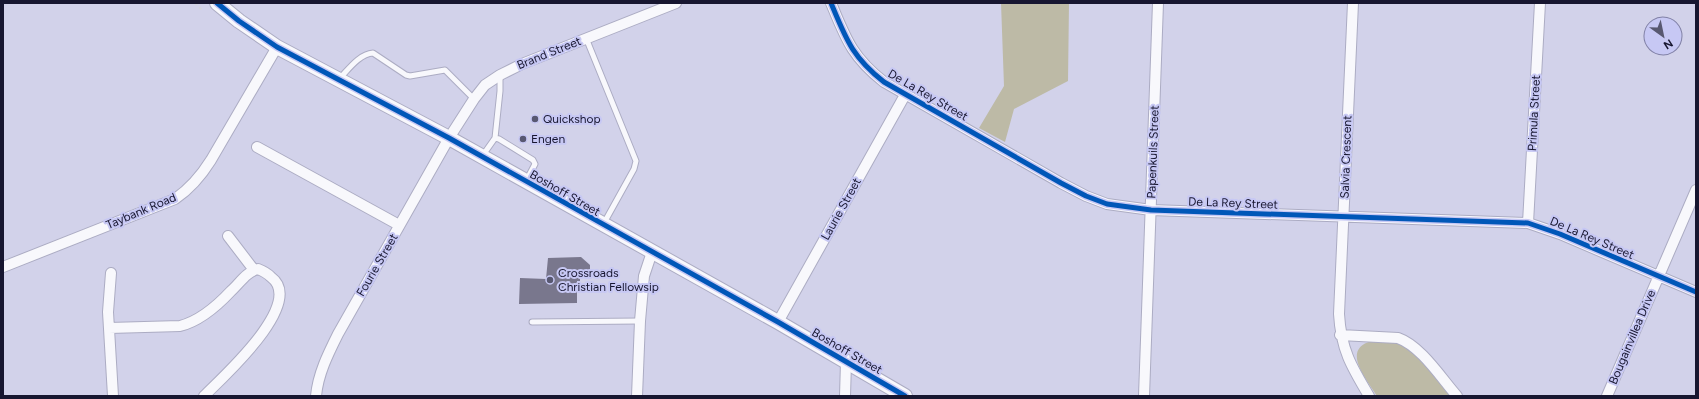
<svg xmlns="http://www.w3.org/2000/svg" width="1699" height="399" viewBox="0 0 1699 399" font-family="Figtree,sans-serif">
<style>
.green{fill:#bdbaa6}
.building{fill:#79778d}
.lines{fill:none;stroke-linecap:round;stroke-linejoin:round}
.lane-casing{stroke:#acacc3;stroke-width:7}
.street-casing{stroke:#acacc3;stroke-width:12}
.secondary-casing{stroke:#acacc3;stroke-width:16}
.path{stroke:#d4d4dc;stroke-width:2;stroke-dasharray:3 3;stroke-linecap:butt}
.lane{stroke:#f8f8fc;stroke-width:5}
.street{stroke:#f8f8fc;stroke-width:10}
.secondary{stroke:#f8f8fc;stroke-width:14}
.cycleway-casing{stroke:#c7c8f4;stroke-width:8}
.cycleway{stroke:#0057b8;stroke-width:5}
.poi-dot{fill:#585871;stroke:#c7c8f4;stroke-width:1.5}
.labels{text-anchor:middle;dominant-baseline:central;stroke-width:4;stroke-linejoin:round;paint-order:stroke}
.street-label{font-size:12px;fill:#171630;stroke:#c7c8f4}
.poi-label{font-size:12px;fill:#171630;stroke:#c7c8f4;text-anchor:start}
</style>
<rect width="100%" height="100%" fill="#d2d2ea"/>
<!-- green -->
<path class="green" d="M1001,3H1069L1068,81L1014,109L1005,142L979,128L1004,86Z
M1372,341L1403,343L1411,349L1451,396H1377C1367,380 1340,349 1372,341Z"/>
<!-- building -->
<path class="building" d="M581,257L590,265V272L580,277V281H577V303L519,304L520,278L546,279L548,258Z"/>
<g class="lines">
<defs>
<path id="lane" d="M586,38L636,161L634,169L604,223
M339,79C348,70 359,54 373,53L406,75L410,76L445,70L474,99
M495,138L500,91V76
M483,155L495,138L499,139L533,160L535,164L526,181
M532,322L640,321"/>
<path id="street" d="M831,3C846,39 852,57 884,82L1061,183L1086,196L1107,204L1151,210L1528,223L1560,234L1696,292
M1353,3L1339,314C1341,349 1351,366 1369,396
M257,147L399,225
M1528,223L1540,3
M228,236L254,270
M3,267L175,199C191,188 201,176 211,160L277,47
M111,273L108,312L113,396
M778,322L905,95
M109,328L180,326C200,321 217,306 231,291C240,283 246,272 258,269C263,271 267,273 271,277C306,303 223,377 204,396
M1340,335L1398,338C1421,346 1441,378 1457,396
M316,396C318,374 328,354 338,334L449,138L474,99L485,85L500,75L522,64L676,3
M637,396L640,321L644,276L652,252
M845,396L846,362
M1144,396L1158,3
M1607,396L1696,190"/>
<path id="secondary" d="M217,3L239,21L277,47L449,138L778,322L905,396"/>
</defs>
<!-- lane casing -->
<use href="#lane" class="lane-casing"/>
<!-- street casing -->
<use href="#street" class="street-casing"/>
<!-- secondary casing -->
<use href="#secondary" class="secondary-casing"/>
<!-- path -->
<path class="path" d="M195,3L203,11"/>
<!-- lane -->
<use href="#lane" class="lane"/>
<!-- street -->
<use href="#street" class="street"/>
<!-- secondary -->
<use href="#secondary" class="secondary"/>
<defs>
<path id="cycleway" d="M217,3L239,21L277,47L449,138L778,322L905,396
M831,3C846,39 852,57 884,82L1061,183L1086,196L1107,204L1151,210L1528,223L1560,234L1696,292"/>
</defs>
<!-- cycleway casing -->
<use href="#cycleway" class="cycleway-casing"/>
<!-- cycleway -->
<use href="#cycleway" class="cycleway"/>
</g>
<!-- markers -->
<g class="poi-dot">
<circle cx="535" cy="119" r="4"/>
<circle cx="523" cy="139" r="4"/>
<circle cx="550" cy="280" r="4"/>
</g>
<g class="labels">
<!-- street labels -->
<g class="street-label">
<text transform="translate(549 53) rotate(-22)">Brand Street</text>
<text transform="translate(928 95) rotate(30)">De La Rey Street</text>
<text transform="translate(1534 113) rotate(-87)">Primula Street</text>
<text transform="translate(1153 152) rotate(-88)">Papenkuils Street</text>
<text transform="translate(1346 157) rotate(-88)">Salvia Crescent</text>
<text transform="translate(565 193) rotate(30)">Boshoff Street</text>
<text transform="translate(1233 203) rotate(2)">De La Rey Street</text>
<text transform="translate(841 209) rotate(-61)">Laurie Street</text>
<text transform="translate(141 211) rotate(-23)">Taybank Road</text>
<text transform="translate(1592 238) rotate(23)">De La Rey Street</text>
<text transform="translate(377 265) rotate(-60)">Fourie Street</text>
<text transform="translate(1632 337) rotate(-67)">Bougainvillea Drive</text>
<text transform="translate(847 351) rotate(30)">Boshoff Street</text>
</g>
<!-- poi labels -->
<g class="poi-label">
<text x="543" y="119">Quickshop</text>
<text x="531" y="139">Engen</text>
<text x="558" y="273">Crossroads<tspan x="558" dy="14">Christian Fellowsip</tspan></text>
</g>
</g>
<!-- border -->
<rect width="1699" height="399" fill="none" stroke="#171630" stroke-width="8"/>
<!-- north arrow -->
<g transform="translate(1663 36) rotate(147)"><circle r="19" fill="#c7c8f4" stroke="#8181a6"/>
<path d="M0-3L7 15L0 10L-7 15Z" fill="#585871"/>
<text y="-6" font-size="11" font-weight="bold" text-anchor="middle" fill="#171630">N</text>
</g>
</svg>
